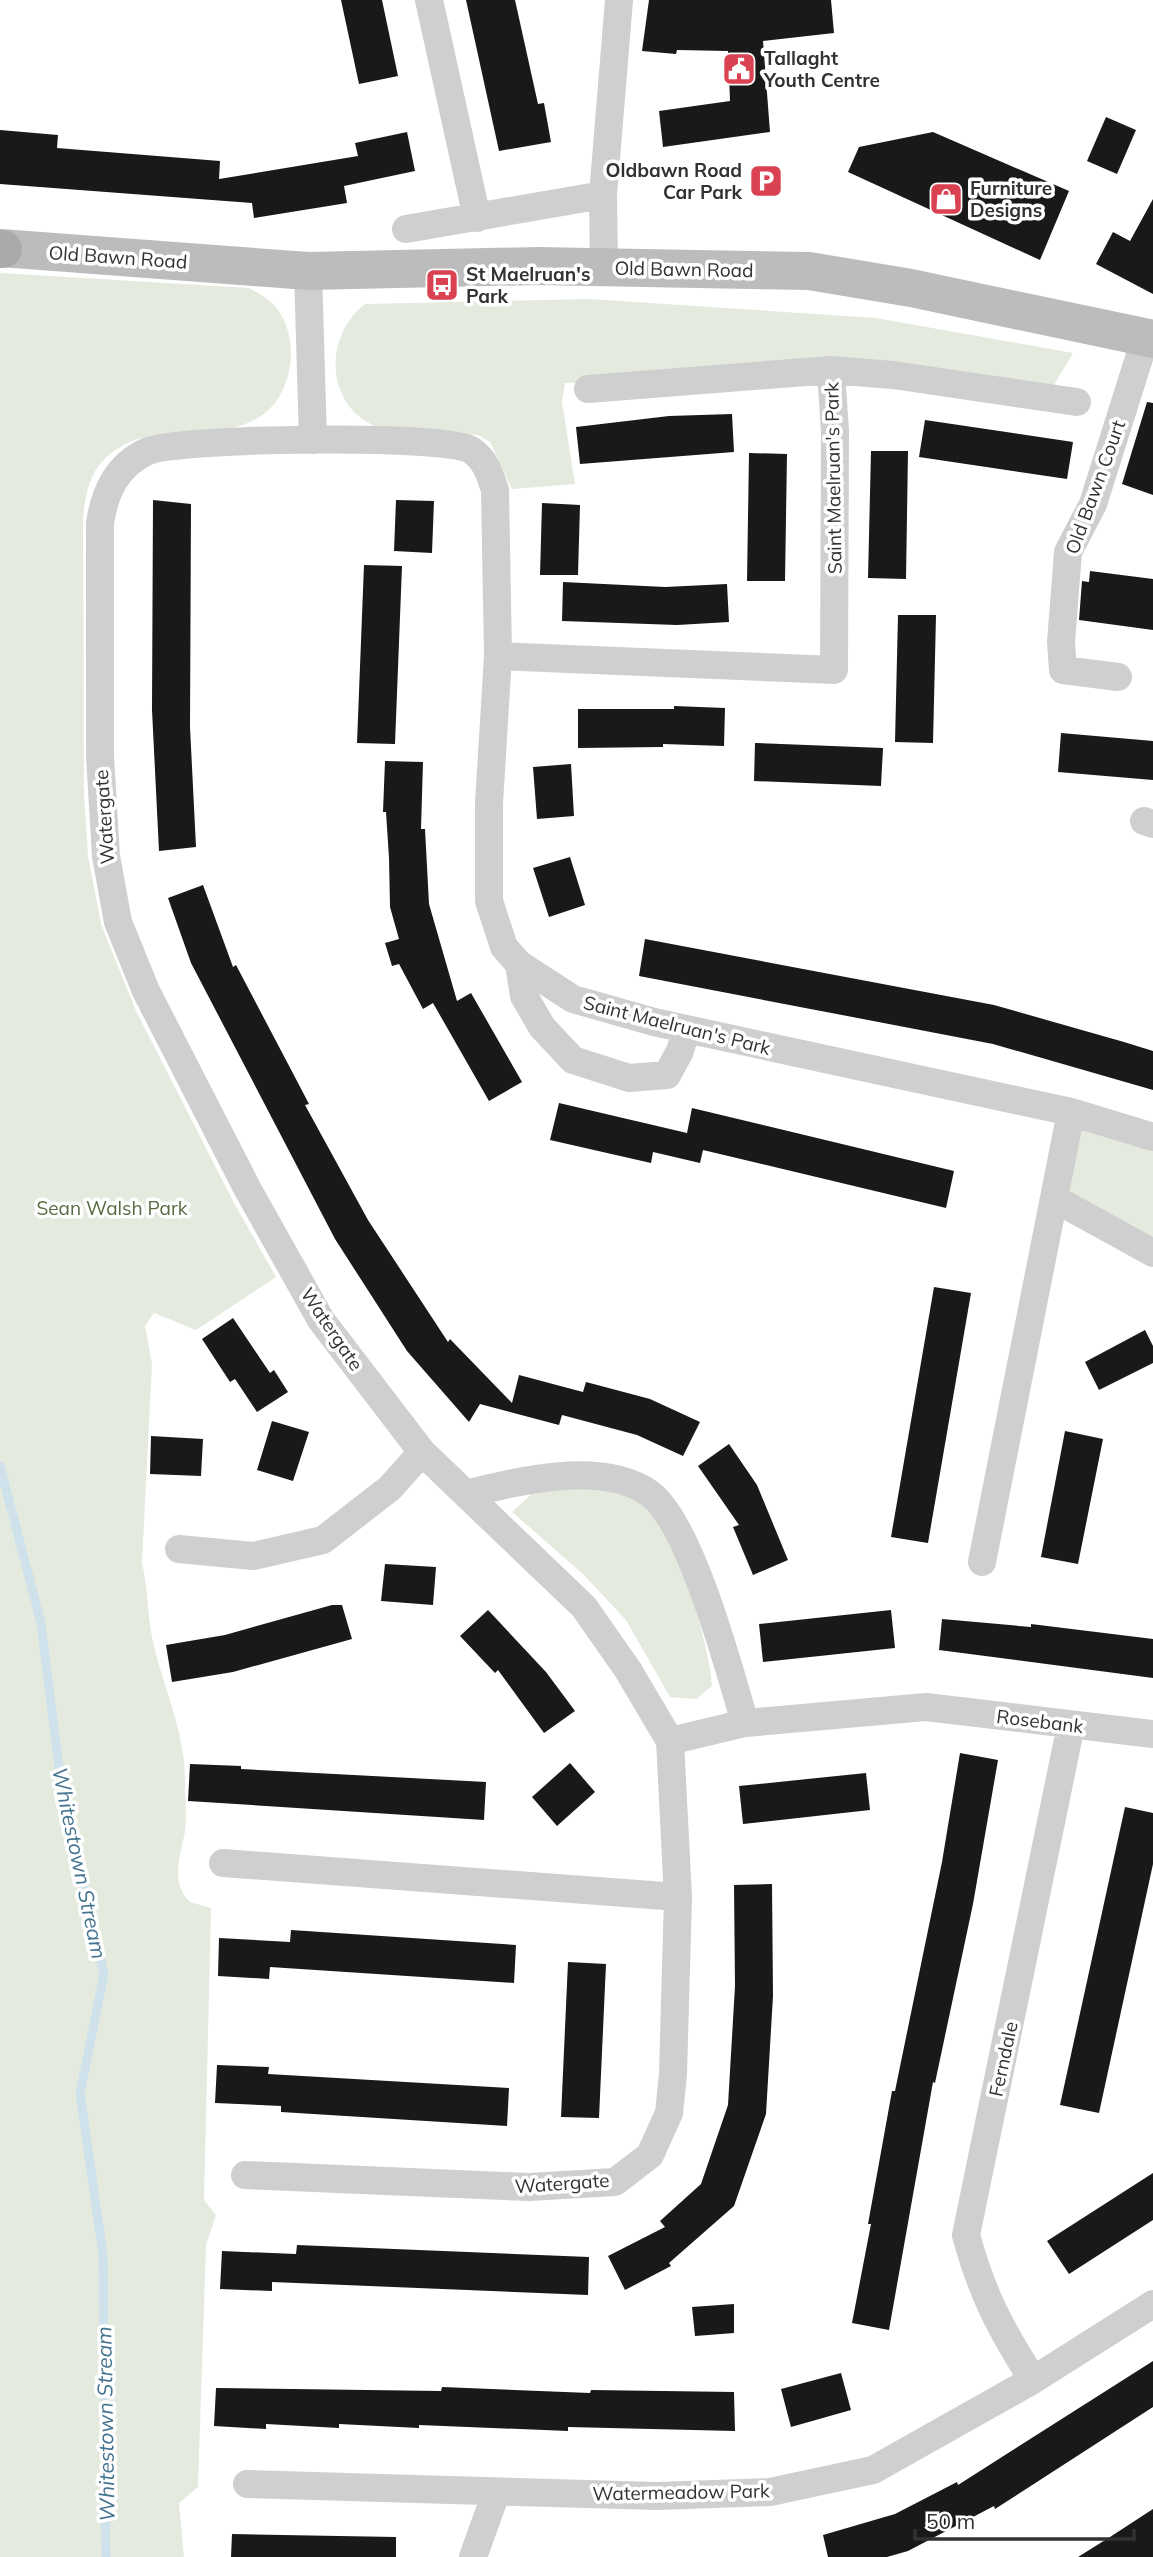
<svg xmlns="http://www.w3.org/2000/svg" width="1153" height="2557" viewBox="0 0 1153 2557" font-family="Mulish,sans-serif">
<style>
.green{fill:#e5eade}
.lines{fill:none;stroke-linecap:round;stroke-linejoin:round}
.stream{stroke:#cfe1eb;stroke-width:9}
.building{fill:#191919}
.minor{stroke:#cfcfcf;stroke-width:28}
.secondary{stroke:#bcbcbc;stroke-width:38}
.primary{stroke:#aaa;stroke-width:38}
.labels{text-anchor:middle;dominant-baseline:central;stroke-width:7;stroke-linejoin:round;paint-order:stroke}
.poi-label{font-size:19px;font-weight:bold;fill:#323232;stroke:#fff;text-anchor:start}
.street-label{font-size:19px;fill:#323232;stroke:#fff}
.park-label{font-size:19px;fill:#566b41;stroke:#fff}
.water-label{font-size:21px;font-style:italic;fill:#447490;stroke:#fff}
</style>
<rect width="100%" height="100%" fill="#fff"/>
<!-- green -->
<path class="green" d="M0,273L249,288C258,293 268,298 275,306C301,337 294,394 261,416C218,445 161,420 117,449C91,465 86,490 83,518L84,794L88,856L101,924L136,1011L234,1203L276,1277L196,1330L154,1313L145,1326L152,1364L142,1563C148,1588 147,1611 152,1637C162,1686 186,1732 185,1783C185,1799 187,1816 185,1831C181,1856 169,1881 190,1902L211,1908L204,2200L216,2215L206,2245L198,2487L179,2503L184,2557H0Z
M589,299L876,318L1073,353L1048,395L893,375L565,383L562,402L575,484L512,489L490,442L478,435C450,433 403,437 377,427C324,406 324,335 365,304Z
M1071,1112L1153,1134V1253L1055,1199Z
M591,1486C616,1492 647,1498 662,1521C681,1549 711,1653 712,1686L696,1699L670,1697L626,1620L583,1574L512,1512L537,1489Z"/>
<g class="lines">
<!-- stream -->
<path class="stream" d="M0,1466L41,1623L61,1783L104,1974L80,2093L103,2255L106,2557"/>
</g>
<!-- building -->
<path class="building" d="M341,0H382L398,76L359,84Z
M466,0H515L538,104L544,103L551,142L499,151Z
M649,0H831L834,33L763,41L770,132L663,147L659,111L730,101L728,51L677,50L676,54L642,51Z
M1106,117L1136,130L1117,174L1087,161Z
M0,130L58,135L57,148L220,161L219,179L358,156L355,143L407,132L415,171L344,186L347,203L254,218L252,203L0,184Z
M933,132L1069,191L1040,260L848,172L859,147Z
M1153,199V294L1096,264L1113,232L1130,241Z
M1147,402L1153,403V495L1122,484Z
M732,414L734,452L580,464L576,427L669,416Z
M925,420L1073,442L1067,479L919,457Z
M871,451H908L906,579L868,578Z
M749,453L787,454L785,581H747Z
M153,500L191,504L190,727L196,847L159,851L152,710Z
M396,500L434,501L432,553L394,551Z
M542,503L580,505L578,575H540Z
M364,565L402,566L395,744L357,743Z
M1090,571L1153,579V630L1079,620L1082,581L1089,582Z
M563,582L665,587L727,584L729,622L677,625L562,621Z
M898,615H936L933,743L895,742Z
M674,706L725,708L724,746L663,744V747L578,748V709H674Z
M1061,733L1153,741V780L1058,772Z
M755,743L883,748L881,786L754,781Z
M385,761L423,762L421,829H425L429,904L457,1001L471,993L522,1082L489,1101L433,1003L423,1009L399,964L392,966L385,943L399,939L390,907L389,858L386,812H383Z
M571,764L574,816L537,819L533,767Z
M570,857L585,905L549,917L533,868Z
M203,885L233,967L236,965L297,1081L309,1104L305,1105L368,1220L448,1342L450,1339L512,1403L519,1375L583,1392L586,1382L650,1399L700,1422L683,1456L637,1435L562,1415L559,1425L480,1404L469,1422L407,1351L335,1239L191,963L168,898Z
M645,939L994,1005L1124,1042L1153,1051V1090L993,1044L639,976Z
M559,1103L687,1133L692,1108L954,1171L946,1208L703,1150L700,1163L653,1152L651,1163L550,1140Z
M934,1287L971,1293L928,1543L891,1537Z
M233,1318L270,1373L274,1370L288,1392L257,1412L235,1379L230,1382L202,1339Z
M1145,1330L1153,1346V1363L1099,1390L1085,1362Z
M272,1421L309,1432L293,1481L257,1470Z
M1065,1431L1103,1439L1078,1564L1041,1557Z
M151,1436L203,1439L201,1476L150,1474Z
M729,1444L757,1485L788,1560L753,1575L733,1527L739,1525L698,1466Z
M385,1564L436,1567L433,1605L381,1601Z
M332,1605H342L352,1639L233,1672L172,1682L166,1645L225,1635Z
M488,1610L546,1672L575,1711L544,1733L498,1670L495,1673L460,1636Z
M891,1610L895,1648L763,1662L759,1624Z
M942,1619L1031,1627V1624L1153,1639V1678L939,1650Z
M960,1753L998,1760L973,1904L935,2083L933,2082L889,2330L852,2323L871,2224H868L892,2091H895L942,1862Z
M570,1763L595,1792L557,1826L532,1797Z
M190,1764L241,1766V1769L486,1782L484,1820L188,1801Z
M866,1773L870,1810L743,1824L739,1786Z
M1125,1807L1153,1813V1864L1099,2113L1060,2105Z
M772,1884L773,1996L766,2114L734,2206L669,2263L671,2266L625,2290L608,2256L665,2227L660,2221L701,2184L728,2105L735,1986L734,1885Z
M291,1930L516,1945L514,1983L270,1967L269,1979L218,1976L219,1938L290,1942Z
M568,1962L606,1964L599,2118L561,2117Z
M217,2065L269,2067L268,2074L509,2088L507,2126L281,2112V2106L215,2103Z
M1153,2173V2220L1069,2274L1047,2241Z
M297,2245L589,2257L588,2295L272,2282V2291L220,2289L222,2251L296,2254Z
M734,2304V2333L695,2336L692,2307Z
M1153,2361V2407L995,2509L994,2506L908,2551L887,2557H828L823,2535L895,2514L957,2482L958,2485Z
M841,2373L851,2410L791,2427L781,2389Z
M442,2387L590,2393L591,2390L734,2392L735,2431L568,2427V2431L419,2425V2428L339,2424V2428L266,2424V2429L214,2426L216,2388L441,2391Z
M1153,2509V2557H1078L1110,2537Z
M232,2534L396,2537V2557H231Z"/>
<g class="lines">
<!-- minor -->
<path class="minor" d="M429,0L477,218
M406,229L603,195
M604,267L603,195L619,0
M308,271L313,440
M588,389L831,370L893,375L1077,402
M498,656L834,670L835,432L831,370
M1118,677L1063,670L1061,642L1068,552L1093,504L1146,336
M1144,821L1153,824
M519,964L524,996L542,1027L573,1060L629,1078L667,1075L680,1051L686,1030
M1055,1199L1153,1253
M466,1494C518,1481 601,1460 649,1493C690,1521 730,1672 745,1723
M179,1549L253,1556L323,1540L390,1488L422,1452
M982,1562L1071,1112
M670,1741L745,1723L926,1707L1153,1734
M223,1863L678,1897
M245,2175L529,2187L615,2182L650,2155L669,2113L673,2074L678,1897L670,1741L628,1670L584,1607L422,1452L321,1320L247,1188L146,991L118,922L106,856L100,756V523C105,491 117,465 148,451C180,438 446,434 471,450C486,460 490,475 495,490L498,656L489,803V901L504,947L519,964L573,999L654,1022L1071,1112L1153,1137
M1033,2380C1000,2328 982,2294 966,2235L1071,1725
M247,2484L657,2496L770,2492L873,2470L1033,2380L1153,2304
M473,2557L496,2493"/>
<!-- secondary -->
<path class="secondary" d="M0,248L308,271L538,266L809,271L911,288L1153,339"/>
<!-- primary -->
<path class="primary" d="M0,249H3"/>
</g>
<!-- icons -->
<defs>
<symbol id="civic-square" viewBox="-11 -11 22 22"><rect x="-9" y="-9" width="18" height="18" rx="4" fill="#da4252" stroke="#fff"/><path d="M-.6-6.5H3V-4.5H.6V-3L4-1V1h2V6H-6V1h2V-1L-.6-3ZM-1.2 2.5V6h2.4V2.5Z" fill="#fff"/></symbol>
<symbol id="parking-square" viewBox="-11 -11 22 22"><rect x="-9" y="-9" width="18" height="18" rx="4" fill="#da4252" stroke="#fff"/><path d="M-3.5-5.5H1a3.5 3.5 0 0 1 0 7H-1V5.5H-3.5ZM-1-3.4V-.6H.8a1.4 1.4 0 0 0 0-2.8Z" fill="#fff"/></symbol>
<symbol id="shop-square" viewBox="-11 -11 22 22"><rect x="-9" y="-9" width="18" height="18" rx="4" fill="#da4252" stroke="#fff"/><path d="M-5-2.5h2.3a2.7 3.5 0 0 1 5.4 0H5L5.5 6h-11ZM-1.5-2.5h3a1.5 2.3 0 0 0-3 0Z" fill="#fff"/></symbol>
<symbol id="bus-square" viewBox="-11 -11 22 22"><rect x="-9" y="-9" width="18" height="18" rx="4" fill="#da4252" stroke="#fff"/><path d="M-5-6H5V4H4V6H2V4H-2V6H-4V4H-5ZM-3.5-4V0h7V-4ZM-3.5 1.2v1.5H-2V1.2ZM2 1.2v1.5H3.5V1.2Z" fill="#fff"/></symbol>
</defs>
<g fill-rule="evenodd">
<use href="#civic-square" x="720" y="50" width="38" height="38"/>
<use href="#parking-square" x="747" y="162" width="38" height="38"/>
<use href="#shop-square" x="927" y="180" width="38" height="38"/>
<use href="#bus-square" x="423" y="266" width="38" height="38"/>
</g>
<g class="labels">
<!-- poi labels -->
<g class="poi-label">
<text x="764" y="58">Tallaght<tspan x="764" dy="22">Youth Centre</tspan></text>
<text x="742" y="170" text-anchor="end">Oldbawn Road<tspan x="742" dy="22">Car Park</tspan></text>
<text x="970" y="188">Furniture<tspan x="970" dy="22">Designs</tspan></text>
<text x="466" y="274">St Maelruan's<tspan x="466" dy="22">Park</tspan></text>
</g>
<!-- street labels -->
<g class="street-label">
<text transform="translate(118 257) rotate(4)">Old Bawn Road</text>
<text transform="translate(684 269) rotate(1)">Old Bawn Road</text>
<text transform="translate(833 478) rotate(-91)">Saint Maelruan's Park</text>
<text transform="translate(1095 487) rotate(-70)">Old Bawn Court</text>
<text transform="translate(104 817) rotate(-94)">Watergate</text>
<text transform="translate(677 1025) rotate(14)">Saint Maelruan's Park</text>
<text transform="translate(332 1329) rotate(56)">Watergate</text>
<text transform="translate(1040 1721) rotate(7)">Rosebank</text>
<text transform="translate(1003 2059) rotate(-78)">Ferndale</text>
<text transform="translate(562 2183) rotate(-4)">Watergate</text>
<text transform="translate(681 2492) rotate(-1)">Watermeadow Park</text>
</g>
<!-- park labels -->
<g class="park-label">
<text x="112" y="1208">Sean Walsh Park</text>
</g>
<!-- water labels -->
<g class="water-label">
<text transform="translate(80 1863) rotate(78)">Whitestown Stream</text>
<text transform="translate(105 2424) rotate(-91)">Whitestown Stream</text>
</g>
</g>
<!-- scale -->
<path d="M915 2529v10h219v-10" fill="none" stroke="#323232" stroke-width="3.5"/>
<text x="926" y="2529" font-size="21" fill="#323232" stroke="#ffffff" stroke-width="5" paint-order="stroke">50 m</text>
</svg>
